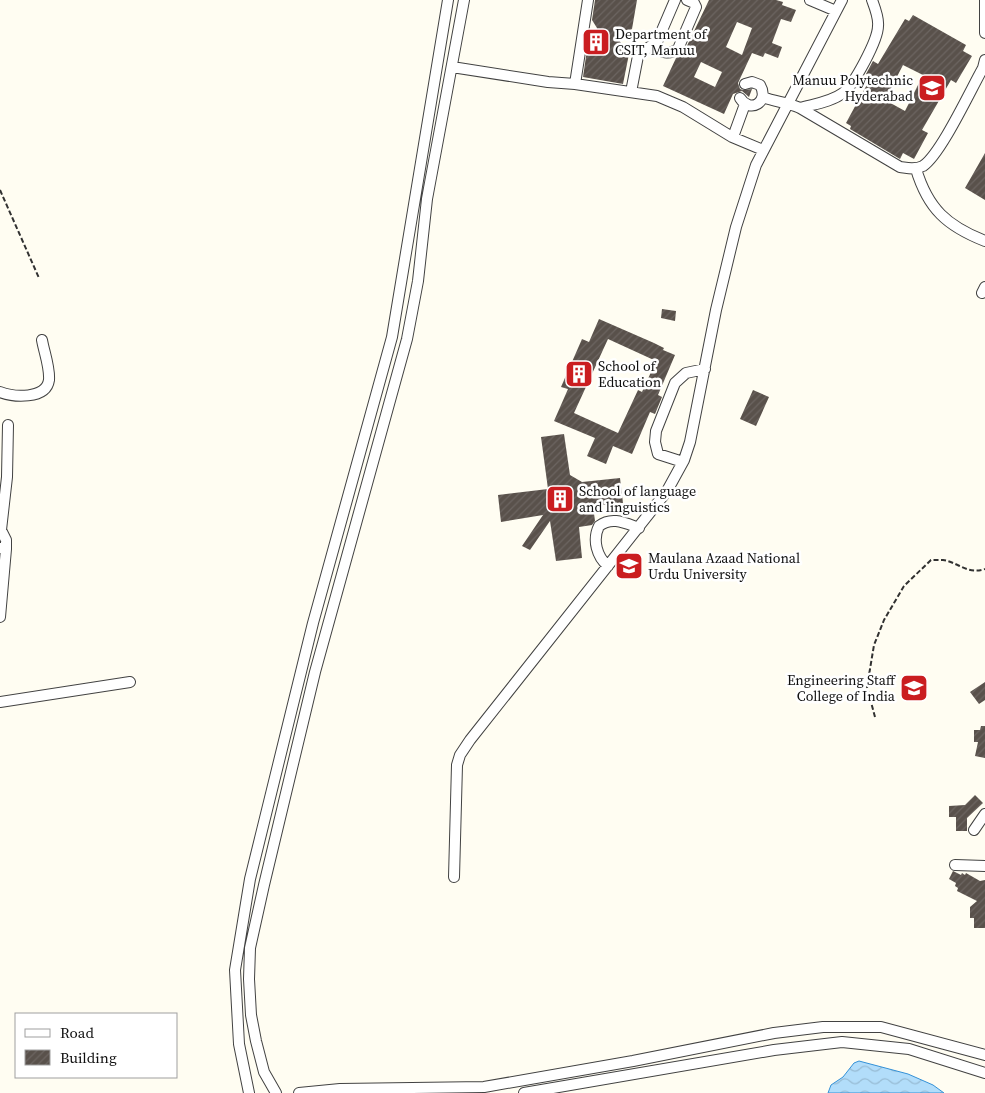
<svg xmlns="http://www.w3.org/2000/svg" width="985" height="1093" viewBox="0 0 985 1093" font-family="'Source Serif 4',serif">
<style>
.water{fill:url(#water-waves);stroke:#3491d7}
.building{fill:url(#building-hatch);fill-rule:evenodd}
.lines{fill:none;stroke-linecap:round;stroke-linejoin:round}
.minor-casing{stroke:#424242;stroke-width:12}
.path{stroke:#313131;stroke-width:2;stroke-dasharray:5 2.5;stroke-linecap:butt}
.minor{stroke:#fff;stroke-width:10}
.labels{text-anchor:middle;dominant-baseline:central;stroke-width:5;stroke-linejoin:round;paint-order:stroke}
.poi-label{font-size:14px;fill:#0f0f0f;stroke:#fff;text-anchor:start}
</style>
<defs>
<pattern id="water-waves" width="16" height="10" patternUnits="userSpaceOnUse" patternTransform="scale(1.25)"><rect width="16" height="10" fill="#b2ddfa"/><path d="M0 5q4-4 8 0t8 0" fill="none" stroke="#98bcd5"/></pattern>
<pattern id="building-hatch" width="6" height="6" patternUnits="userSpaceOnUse" patternTransform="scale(1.25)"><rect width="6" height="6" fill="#59514b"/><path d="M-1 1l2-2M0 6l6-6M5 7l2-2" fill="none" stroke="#6c6561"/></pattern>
</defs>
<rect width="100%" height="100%" fill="#fffdf2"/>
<!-- water -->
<path class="water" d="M859,1061L908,1074L933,1085L944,1093H828L831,1085L843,1077L854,1063Z"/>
<!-- building -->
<path class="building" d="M595,0H637L632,29L616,36L629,54L623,84L583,77L588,43L596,36L597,28L592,20Z
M709,0H776L783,2L782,5L796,10L791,22L781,19L772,43L782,47L778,58L765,53L763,57L752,53L738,83L740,89L743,90L752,89L749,97L742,91L733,94L724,114L663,86L676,58L684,52ZM737,22L752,28L742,55L726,47ZM701,62L722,72L715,87L694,77Z
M913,15L966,45L963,51L972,56L956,83L951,80L922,130L928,133L914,159L903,153L900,159L850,129L851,126L846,123L871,77L866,74L873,61L878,64L905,19L909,21ZM903,65L923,75L905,111L885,100Z
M985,153V200L965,188Z
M662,309L676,311L675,321L661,318Z
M599,319L654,343L664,348L663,350L675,355L658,395L662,397L655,414L650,412L632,454L613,446L606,464L587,456L595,438L554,421L568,389L561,387L582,339L589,342ZM608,339L656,361L642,392L638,390L618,433L574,413Z
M753,390L769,397L756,426L740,419Z
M564,434L570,475L582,482L620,478L623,503L593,506L595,521L592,525L579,527L582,558L556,561L550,521L530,550L522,546L543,515L501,522L498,495L548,489L541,437Z
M985,682V700L979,704L970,692Z
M981,726H985V758L975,756L978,742H974V730H980Z
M975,795L983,803L967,818V831H956V817H949V806L965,805Z
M953,871L961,875L962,873L965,875L966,873L980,881L985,880V928H974V918H970V907L977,901L957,891L958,888L955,886L956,883L949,879Z"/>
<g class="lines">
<defs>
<path id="minor" d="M810,0L836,11
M985,0V33
M651,47C662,51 667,56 678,49L696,7L694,3L687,0
M452,67L548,82L575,84L657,96L683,107L732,137L763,150
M575,84L588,0
M631,92L638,56L642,52L657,42L675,0
M763,97C775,102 788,102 800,108C814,104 831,102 843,93C854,85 878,40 878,26C879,18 875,8 872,0
M740,98C750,114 770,102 760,85L752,82L745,84
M800,108L900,167C908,168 915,170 923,166C941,154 971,89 983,68L985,60
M733,137L745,104
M916,169C928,209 947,226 985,241
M982,293L985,287
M0,392C13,397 46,400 49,380C50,367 44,352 42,340
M683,462L658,454L655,442L656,431L675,383L686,373L705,369
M6,549V540L1,530L7,477L8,425
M608,566C597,557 592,540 599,526C612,516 625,523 639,528
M0,617L6,549L0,548
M0,702L130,682
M974,830L985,814
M955,865L985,866
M454,877L457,765L460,755L470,740L667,491L684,460L690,442L716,310L736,227L756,165L842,0
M249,1093L239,1044L235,970L250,879L313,623L392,337L448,0
M276,1093L264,1072L256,1041L251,1015L249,979L250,948L264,885L315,672L407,339L418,281L427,199L464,0
M299,1093L340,1089L484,1087L633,1061L774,1033L823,1027H881L985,1055
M524,1093L774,1050L842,1042L909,1049L985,1073"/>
</defs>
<!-- minor casing -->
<use href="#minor" class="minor-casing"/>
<!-- path -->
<path class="path" d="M0,190L39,278
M875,717L867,687L874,645L884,620L904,586L931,560C935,560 939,560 943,560C958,562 967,575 985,569"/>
<!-- minor -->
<use href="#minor" class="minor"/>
</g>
<!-- icons -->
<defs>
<symbol id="building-square" viewBox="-11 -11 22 22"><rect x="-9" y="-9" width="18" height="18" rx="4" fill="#ca1d20" stroke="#fff"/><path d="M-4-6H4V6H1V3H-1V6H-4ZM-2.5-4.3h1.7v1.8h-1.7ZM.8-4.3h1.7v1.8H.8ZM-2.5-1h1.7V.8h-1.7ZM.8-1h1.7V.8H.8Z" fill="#fff"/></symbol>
<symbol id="university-square" viewBox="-11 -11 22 22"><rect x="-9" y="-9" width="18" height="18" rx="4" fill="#ca1d20" stroke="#fff"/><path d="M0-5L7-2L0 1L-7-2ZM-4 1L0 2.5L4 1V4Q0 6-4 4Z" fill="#fff"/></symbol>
</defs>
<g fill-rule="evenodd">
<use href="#building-square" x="580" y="26" width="32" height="32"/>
<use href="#university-square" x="916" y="72" width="32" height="32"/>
<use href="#building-square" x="563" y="358" width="32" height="32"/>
<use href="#building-square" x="544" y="483" width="32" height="32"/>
<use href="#university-square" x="613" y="550" width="32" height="32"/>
<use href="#university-square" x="898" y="672" width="32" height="32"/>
</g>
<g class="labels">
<!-- poi labels -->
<g class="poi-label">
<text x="615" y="34">Department of<tspan x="615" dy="16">CSIT, Manuu</tspan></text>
<text x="913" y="80" text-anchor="end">Manuu Polytechnic<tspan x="913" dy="16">Hyderabad</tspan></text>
<text x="598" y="366">School of<tspan x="598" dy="16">Education</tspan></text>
<text x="579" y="491">School of language<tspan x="579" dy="16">and linguistics</tspan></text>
<text x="648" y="558">Maulana Azaad National<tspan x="648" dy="16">Urdu University</tspan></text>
<text x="895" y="680" text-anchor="end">Engineering Staff<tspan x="895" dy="16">College of India</tspan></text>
</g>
</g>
<!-- legend -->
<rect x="15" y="1013" width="162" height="65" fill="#ffffff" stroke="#9f9f9f"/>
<rect x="25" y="1029" width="25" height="8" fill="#ffffff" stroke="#9f9f9f"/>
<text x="60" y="1038" font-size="15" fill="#0f0f0f">Road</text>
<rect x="25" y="1050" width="25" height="15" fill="url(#building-hatch)" stroke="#9f9f9f"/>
<text x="60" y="1063" font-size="15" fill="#0f0f0f">Building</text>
</svg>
